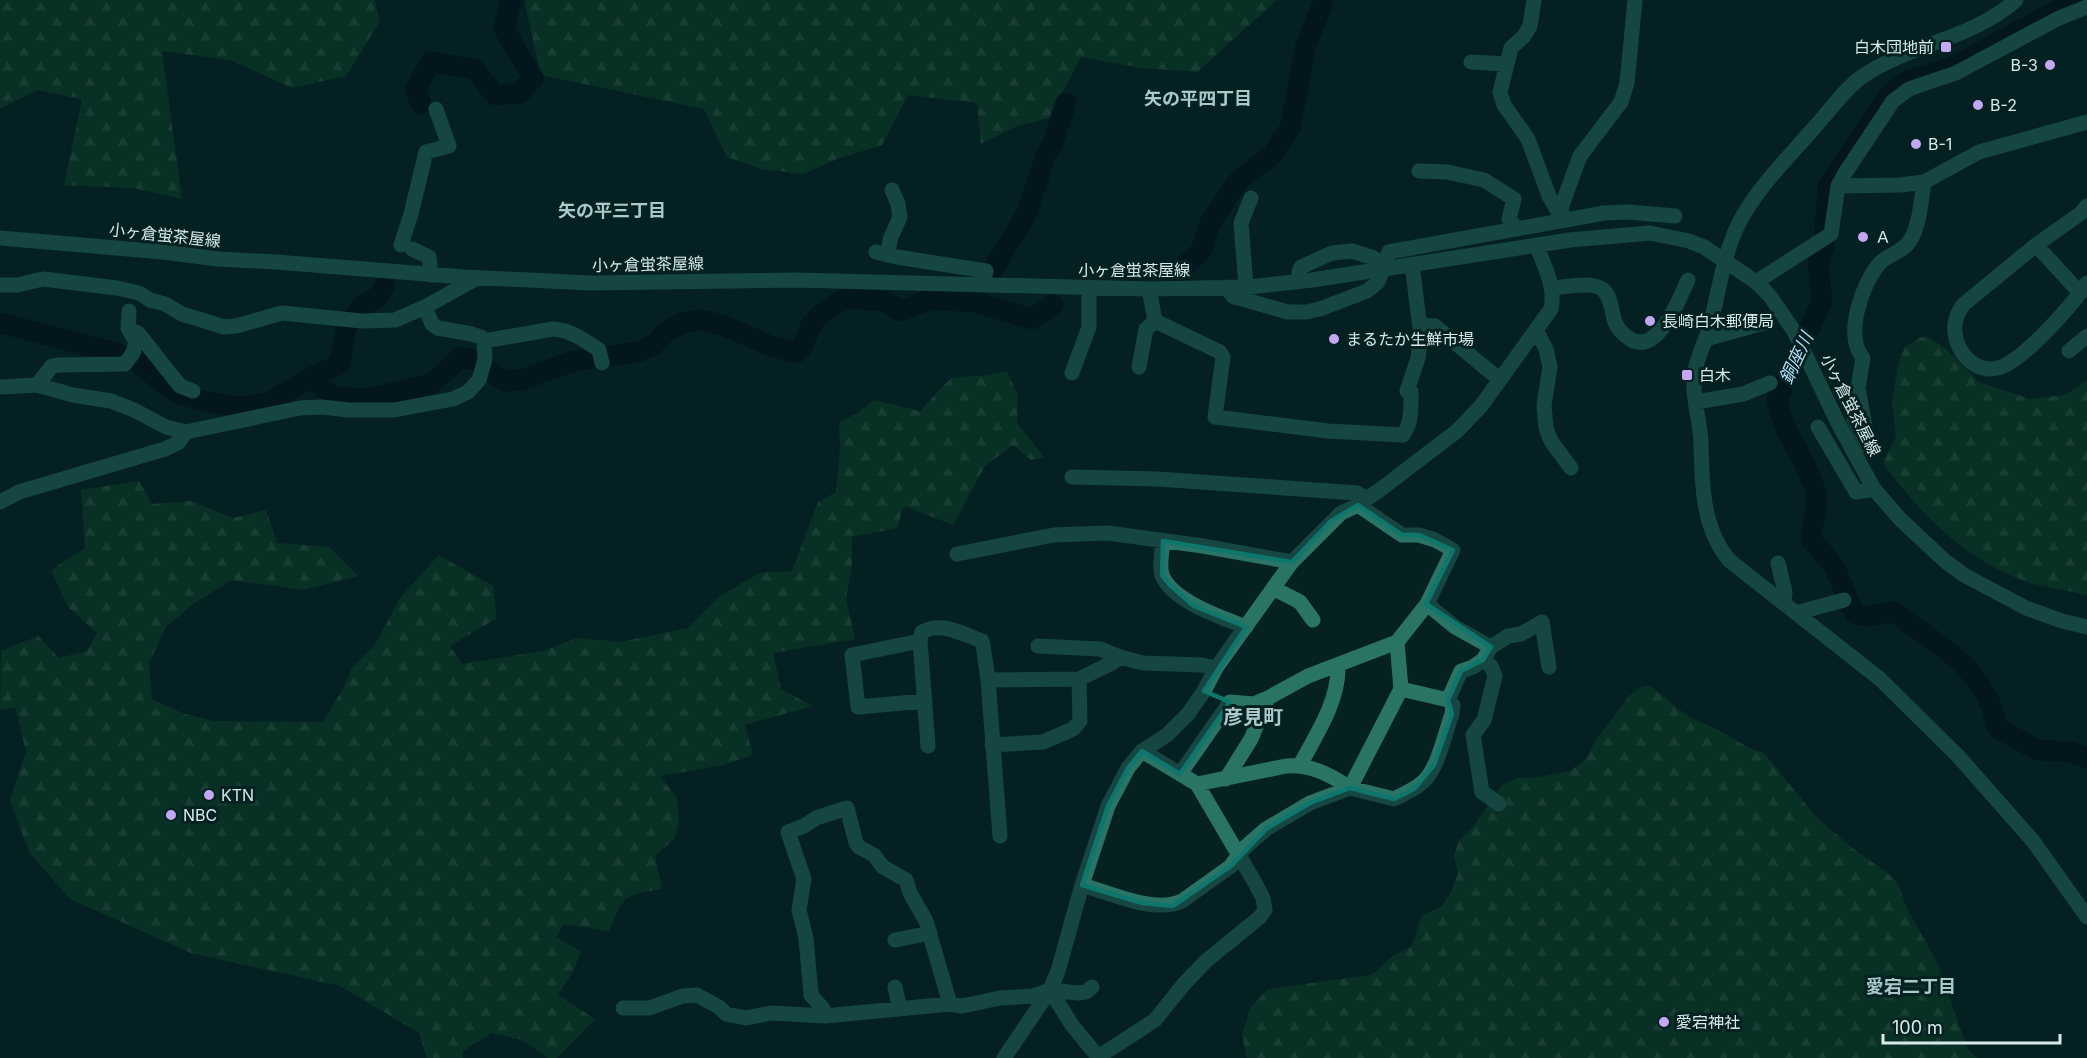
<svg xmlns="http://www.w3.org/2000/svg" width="2087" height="1058" viewBox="0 0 2087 1058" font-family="Inter,'Noto Sans JP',sans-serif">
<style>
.forest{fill:url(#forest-firs)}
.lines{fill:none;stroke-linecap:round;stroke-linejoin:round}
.river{stroke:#000a19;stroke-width:21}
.minor{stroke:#2a7466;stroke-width:15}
.marked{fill:none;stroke:#0f766e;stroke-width:4.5;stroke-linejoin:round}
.poi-dot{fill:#c3a7f2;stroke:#062122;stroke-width:2}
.labels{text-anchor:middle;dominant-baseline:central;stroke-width:6;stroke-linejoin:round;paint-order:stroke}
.poi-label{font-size:16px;fill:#d9e8e8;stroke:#062122;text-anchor:start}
.street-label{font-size:16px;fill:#d9e8e8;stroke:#062122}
.neighbourhood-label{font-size:18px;font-weight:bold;fill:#abc9ca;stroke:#062122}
.water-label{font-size:18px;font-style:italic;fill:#b7dffb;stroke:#062122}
.quarter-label{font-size:20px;font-weight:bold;fill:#abc9ca;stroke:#062122}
</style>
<defs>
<pattern id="forest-firs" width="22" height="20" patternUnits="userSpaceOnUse" patternTransform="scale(1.5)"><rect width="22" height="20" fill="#0f4329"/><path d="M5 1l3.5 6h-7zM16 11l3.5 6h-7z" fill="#315e48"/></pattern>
</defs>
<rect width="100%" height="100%" fill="#062122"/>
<!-- forest -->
<path class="forest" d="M0,0H375L380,21L346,76L292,88L231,60L162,51L182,199L133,188L64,185L82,99L37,90L0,109Z
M526,0H1277L1197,72L1142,68L1081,57L1049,118L1017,126L981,144L977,103L908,95L882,145L837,159L803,174L761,169L727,157L704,109L541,75L525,4Z
M1921,337L1930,338L1946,349L1979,382L2030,399L2065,395L2087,380V595C2068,590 2047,588 2028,582C1968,562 1919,513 1883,463L1896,437L1892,403L1898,364L1905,347Z
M1007,371L1018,396L1017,423L1044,457L1031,460L1013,445L985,466L953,525L904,506L897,528L852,537V564L846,599L855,639L773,653L781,689L813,706L745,725L753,755L724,765L660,776L677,798L679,822L674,840L655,855L662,889C624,895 624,895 609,931L564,924L556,937L581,952L572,973L558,995L595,1019L557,1058H548L522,1040L492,1033L463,1051V1058H427L419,1033L340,986L191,953L70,899L29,852L10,800L26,752L15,707L0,710L1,651L38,636L59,658L87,651L97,633L68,607L51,570L85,548L81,490L139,481L152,504L191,501L233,518L266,510L277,543L329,547L358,576L303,590L232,580L193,604L166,627L149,663L152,699L182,713L213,721L323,722L344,687L352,668L375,645L400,598L439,555L493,586L497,618L450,646L462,664L543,651L577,638L620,642L688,628L720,596L759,573L792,571L818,502L836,492L840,449L839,423L859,412L874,400L920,411L951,378L989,375Z
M1643,686H1650L1689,717L1717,729L1749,748L1764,753L1817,818L1851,847L1885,871L1898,883L1907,909L1937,962L1968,1050L1977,1058H1247L1242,1035L1251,1007L1268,989L1371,975L1393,956L1412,946L1421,916L1442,906L1452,890L1458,872L1454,856L1459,840L1472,828L1502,785L1517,778L1540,777L1570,771L1585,760L1596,740L1629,696Z"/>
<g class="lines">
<!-- river -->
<path class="river" d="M2081,0L2065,6C2028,26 1991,47 1954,66C1928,78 1908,73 1887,97L1828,186L1824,246L1818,262L1822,301L1777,399C1783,435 1807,459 1816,493C1820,509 1811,523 1811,539L1834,566L1854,613C1866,620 1881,612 1894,612C1928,638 1971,660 1989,701C1993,709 1995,719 1998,728L2037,750L2071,752L2087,758
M421,104L415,90L431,62L474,69L495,95L520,93L533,78L504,29L511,0
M993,269L1026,215L1046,154L1052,145L1066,103
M1181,274L1182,268L1201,251L1210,223L1239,180L1272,155L1290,128L1306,45L1322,6
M0,323L116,353L134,360L175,392L199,400L240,407L270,402L310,378L340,364L347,324L363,305L378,297L385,285
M310,378L335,397L367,399L431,384L461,357L478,361L496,376L506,381L521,380L574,361L638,352L653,345L666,332L682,323L702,320L722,325L771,346L796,353L802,348L811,325L822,313L846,298L884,301L901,311L930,299L974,302L1032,319L1053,305"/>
<!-- minor -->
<path class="minor" d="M1534,0L1530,26L1524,36L1511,48L1500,92L1504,105L1528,139L1549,196L1563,220
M2016,0C1973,39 1910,44 1863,76C1845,88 1828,113 1813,129C1787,159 1756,189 1738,225C1723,256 1719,292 1710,325C1705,344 1694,362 1694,382C1693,403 1701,424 1701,445C1702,484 1702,529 1730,561L1880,679L1958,756L2033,841L2087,917
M1471,62L1506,64
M1419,171L1447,172L1484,180L1514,199L1509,219L1516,228
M1838,186L1845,173L1893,101L1909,89L1956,73L2059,18L2087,7
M2087,206L2081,213L2036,245L1964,304C1939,333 1969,379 2001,367C2026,358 2072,305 2087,283
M1563,218L1561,208L1580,156L1621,102L1627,83L1635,0
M0,238L163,252L218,259L276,262L464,277L590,283L796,280L1149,289L1249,287L1312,280L1570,240L1650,233L1689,241L1704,247L1756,282L1770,296L1794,331L1838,423L1874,489L1900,519L1945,561L1964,575L2026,608L2062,621L2087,627
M401,245L411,214L426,152L449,146L436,109
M2036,245L2080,293
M412,249L429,257L431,275
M876,252L897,257L986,271L983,284
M887,255L891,237L900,217L898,204L892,190
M1299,272L1301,267L1332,253L1352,251L1374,258L1382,270
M1756,282L1831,234L1838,186L1900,185L1924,182L1979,152L2087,122
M0,285H17L43,279L117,288L139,293L150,300L165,304L182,314L224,327L236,326L282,313L362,321L395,320L425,307L477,278
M1225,287L1234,297L1239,298L1288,312H1306L1320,309L1367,291L1378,282L1389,252L1604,213L1628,212L1675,216
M1246,287L1241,223L1251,198
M1552,288C1565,287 1592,281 1602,289C1612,296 1611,312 1615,322C1618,330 1624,335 1630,339C1658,356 1679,299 1688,280
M1149,289L1155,321L1220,352L1223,357L1215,417L1328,431L1403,435C1412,422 1411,408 1411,392L1407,391L1418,358L1421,336L1412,265
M1421,325L1435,326L1500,380
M1536,330L1546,349L1550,367L1544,405L1546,428L1551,441L1571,468
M133,331L138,333L180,386L193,391
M1706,339L1767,322
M484,341L553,329C571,330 584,340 599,350L602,363
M2069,351L2087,336
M1139,367L1146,329L1155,321
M1072,373L1089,327V289
M37,385L52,366L59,365L125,364L133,353L136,342L128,328L129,311
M0,387L37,385L73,395L111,401L134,410L166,427L186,432L300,408L322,407L349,410H394L453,399L468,392L479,380L485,359L484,341L481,337L472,334L438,328L432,324L425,307
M1696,402L1743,394L1770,383
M1854,419L1869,448L1858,388L1863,358C1844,335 1862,283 1880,263C1888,254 1902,253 1910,241C1920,224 1921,201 1924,182
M1818,427L1856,492L1874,489
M1072,477L1158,479L1357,493L1367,499
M0,502L19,492L165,449L179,442L186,432
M1163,541C1162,551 1159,565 1162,575C1172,601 1222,618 1246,627
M957,554L1054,535L1108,533L1203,546L1292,562
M1778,563L1785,592L1784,604
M1273,588L1300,602L1313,620
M1427,604L1455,627L1491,647L1483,660L1491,666L1495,676L1484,720L1473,735L1482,792L1499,804
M1796,613L1844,600
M920,641L852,655L858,707L925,701
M1038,646L1100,649L1120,657L1143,663L1202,665L1216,668
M1491,647L1508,636L1521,634L1542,622L1549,667
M988,680L1079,679L1112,663L1120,657
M1448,700L1461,671L1473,667L1483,660
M992,745L1043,742L1073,729L1080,721L1079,679
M928,746L920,641L922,632C942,621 963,634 982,641L983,645L988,680L1000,836
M1142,751L1197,784L1286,766C1310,764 1331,775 1350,788L1401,689L1397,642
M1300,765C1316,735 1339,701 1338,666
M1180,774L1230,702L1254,704L1268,698
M1226,779L1251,739L1268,698L1308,676L1397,642L1427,604L1453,550L1435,540L1419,535H1402L1358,505
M1082,885C1110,893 1155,914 1182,901L1231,866L1241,851L1266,829L1310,803L1350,788L1394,799C1405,793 1417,789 1426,779C1439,764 1445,733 1452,714L1453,705L1448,700L1401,689
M895,940L930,933
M895,987L900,1009
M1050,990L1072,1025L1099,1058
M623,1008H649L683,996L697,995L719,1007L726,1014L746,1018L771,1013L825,1016L950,1004L962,1006L1000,998L1033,996L1050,990L1078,993L1086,992L1092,987
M825,1016L823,1009L811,995L806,938L799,910L804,879L788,832L804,826L816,818L847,808L856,843L859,847L874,855L883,867L906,880L910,893L926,921L950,1004
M1098,1057L1155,1020L1184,984L1206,961L1260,917L1265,910L1263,898L1254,881L1197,784
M1004,1058L1050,990L1058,971L1082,885L1108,806L1128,768L1142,751L1167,735L1188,714L1204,691L1216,668L1292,562L1341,513L1358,505L1381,489L1457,431L1481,406L1551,309C1556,287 1544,266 1537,246"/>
</g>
<!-- marked area -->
<path d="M0 0H2087V1058H0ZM1358,505L1402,535H1419L1453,550L1426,604L1491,647L1483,660L1461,671L1448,700L1452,714L1434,765L1414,789L1394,799L1350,788L1310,803L1266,829L1231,866L1173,906L1142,903L1082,885L1108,806L1128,768L1142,751L1180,774L1230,702L1204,691L1246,627L1194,606L1170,585L1162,575L1163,541L1292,562L1331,521Z" fill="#062122" fill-opacity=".55" fill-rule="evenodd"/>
<path class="marked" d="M1358,505L1402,535H1419L1453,550L1426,604L1491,647L1483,660L1461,671L1448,700L1452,714L1434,765L1414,789L1394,799L1350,788L1310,803L1266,829L1231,866L1173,906L1142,903L1082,885L1108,806L1128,768L1142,751L1180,774L1230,702L1204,691L1246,627L1194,606L1170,585L1162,575L1163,541L1292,562L1331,521Z"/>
<!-- markers -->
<g class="poi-dot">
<rect x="1940" y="41" width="12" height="12" rx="3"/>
<circle cx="2050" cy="65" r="6"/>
<circle cx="1978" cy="105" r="6"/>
<circle cx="1916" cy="144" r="6"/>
<circle cx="1863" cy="237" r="6"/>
<circle cx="1650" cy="321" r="6"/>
<circle cx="1334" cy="339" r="6"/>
<rect x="1681" y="369" width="12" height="12" rx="3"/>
<circle cx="209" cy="795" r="6"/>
<circle cx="171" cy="815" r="6"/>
<circle cx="1664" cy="1022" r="6"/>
</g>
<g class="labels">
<!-- poi labels -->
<g class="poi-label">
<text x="1934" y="47" text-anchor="end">白木団地前</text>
<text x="2038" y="65" text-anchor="end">B-3</text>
<text x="1990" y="105">B-2</text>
<text x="1928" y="144">B-1</text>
<text x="1875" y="237">Ａ</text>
<text x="1662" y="321">長崎白木郵便局</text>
<text x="1346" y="339">まるたか生鮮市場</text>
<text x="1699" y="375">白木</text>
<text x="221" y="795">KTN</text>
<text x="183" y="815">NBC</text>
<text x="1676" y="1022">愛宕神社</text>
</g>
<!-- street labels -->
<g class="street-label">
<text transform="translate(165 235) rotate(6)">小ヶ倉蛍茶屋線</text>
<text transform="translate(648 264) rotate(-1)">小ヶ倉蛍茶屋線</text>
<text x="1134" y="270">小ヶ倉蛍茶屋線</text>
<text transform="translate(1851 405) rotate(63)">小ヶ倉蛍茶屋線</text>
</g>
<!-- neighbourhood labels -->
<g class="neighbourhood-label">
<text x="1198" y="98">矢の平四丁目</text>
<text x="612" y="210">矢の平三丁目</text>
<text x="1911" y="986">愛宕二丁目</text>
</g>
<!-- water labels -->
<g class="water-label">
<text transform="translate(1796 358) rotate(-65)">銅座川</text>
</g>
<!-- quarter labels -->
<g class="quarter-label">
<text x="1253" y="717">彦見町</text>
</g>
</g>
<!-- scale -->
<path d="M1883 1034v9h177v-9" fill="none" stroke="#d9e8e8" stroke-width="3"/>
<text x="1892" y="1034" font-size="18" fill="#d9e8e8" stroke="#062122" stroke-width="4.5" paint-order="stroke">100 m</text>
</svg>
